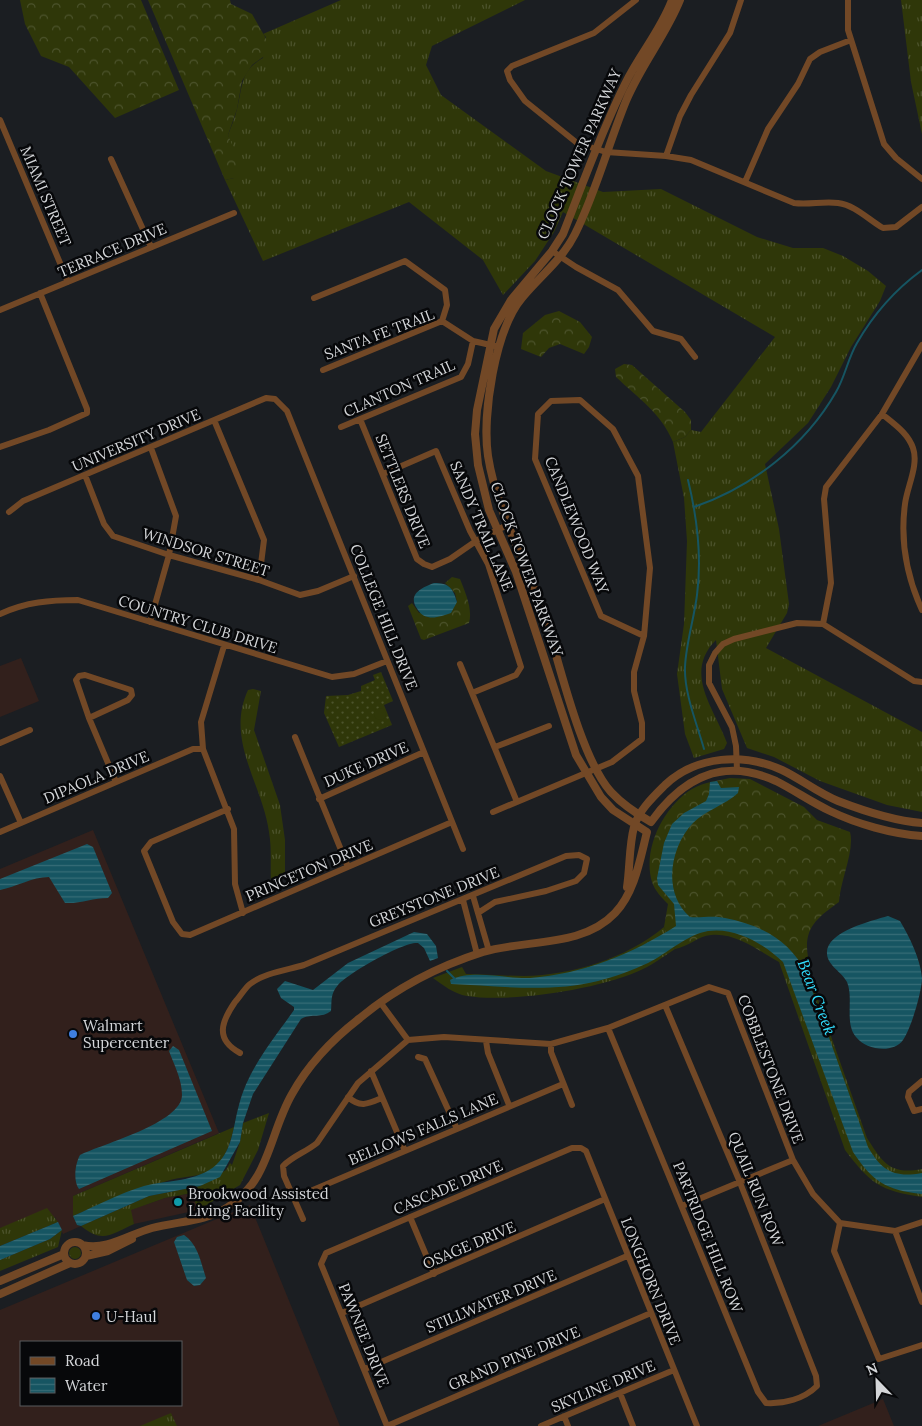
<svg xmlns="http://www.w3.org/2000/svg" width="922" height="1426" viewBox="0 0 922 1426" font-family="Lora,serif">
<style>
.commercial{fill:#32201c;fill-rule:evenodd}
.grass{fill:url(#grass-tufts)}
.forest{fill:url(#forest-crowns)}
.park{fill:url(#park-dots)}
.pitch{fill:#2f3709}
.water{fill:url(#water-rules)}
.lines{fill:none;stroke-linecap:round;stroke-linejoin:round}
.stream{stroke:#165562;stroke-width:2}
.minor{stroke:#724826;stroke-width:6}
.tertiary{stroke:#724826;stroke-width:8}
.shop-dot{fill:#3f7fe0;stroke:#07080a;stroke-width:2}
.culture-dot{fill:#0f9aa8;stroke:#07080a;stroke-width:2}
.labels{text-anchor:middle;dominant-baseline:central;stroke-width:5;stroke-linejoin:round;paint-order:stroke}
.street-label{font-size:15px;fill:#d4d6d9;stroke:#07080a}
.poi-label{font-size:15px;fill:#d4d6d9;stroke:#07080a;text-anchor:start}
.water-label{font-size:16px;font-style:italic;fill:#32deff;stroke:#07080a}
</style>
<defs>
<pattern id="grass-tufts" width="24" height="20" patternUnits="userSpaceOnUse" patternTransform="scale(1.25)"><rect width="24" height="20" fill="#2f3709"/><path d="M3 7l-1-3M5 7V3M7 7l1-3M15 17l-1-3M17 17v-4M19 17l1-3" fill="none" stroke="#4c532c"/></pattern>
<pattern id="forest-crowns" width="20" height="18" patternUnits="userSpaceOnUse" patternTransform="scale(1.25)"><rect width="20" height="18" fill="#2f3709"/><path d="M2 6a3 3 0 1 1 6 0M12 15a3 3 0 1 1 6 0" fill="none" stroke="#4c532c"/></pattern>
<pattern id="park-dots" width="8" height="8" patternUnits="userSpaceOnUse" patternTransform="scale(1.25)"><rect width="8" height="8" fill="#2f3709"/><path d="M2 2h.1M6 6h.1" fill="none" stroke="#4c532c" stroke-width="1.8" stroke-linecap="round"/></pattern>
<pattern id="water-rules" width="6" height="5" patternUnits="userSpaceOnUse" patternTransform="scale(1.25)"><rect width="6" height="5" fill="#165562"/><path d="M0 2.5h6" fill="none" stroke="#376d78"/></pattern>
</defs>
<rect width="100%" height="100%" fill="#1b1e22"/>
<!-- commercial -->
<path class="commercial" d="M21,658L39,701L0,717V666Z
M93,830L219,1133L73,1196V1214L77,1225L81,1226L63,1234L55,1217L0,1228V869Z
M193,1193L198,1210L134,1224L130,1210L165,1198Z
M250,1205L340,1426H0V1310ZM21,1342H181V1405H21Z
M883,1399L894,1426H818Z"/>
<!-- grass -->
<path class="grass" d="M341,0H525L432,46L426,65L441,95L546,171L603,192L661,189L757,237L793,248H823L843,256L868,271L886,286L880,301L851,347L831,387L808,423L765,464L779,529L789,604L787,613L766,648L922,732V812L887,805L820,781L774,757L747,748L722,689L716,640C683,673 714,708 727,743L724,749L694,758L685,734L677,674L684,624L687,541L684,498L673,442L685,437L691,430L701,432L775,337L563,212L554,232L535,261L503,295L483,260L409,202L263,261L225,180L234,178L233,150L228,135C231,127 235,118 237,109C243,86 240,71 263,58L266,37L263,34Z
M901,0H922V134L911,82Z
M253,689L261,691L254,730L280,805L285,840V873L278,887L274,888L271,883C270,866 272,849 269,832C262,783 225,740 248,690Z
M664,927L675,949C664,956 654,964 643,969C602,989 511,1003 467,996C454,994 443,985 433,978L462,967L466,974C485,974 505,976 524,976C573,975 627,958 664,927Z
M804,960L867,1138C883,1163 890,1175 922,1169V1197C880,1191 870,1183 845,1150L779,962L787,966Z
M269,1113L258,1150L240,1185L198,1210L192,1193L165,1198L131,1210L134,1224C111,1234 103,1244 81,1226L149,1196L200,1186L226,1170L230,1163L232,1165L240,1142L243,1123Z
M234,1127C231,1140 227,1155 217,1165C202,1179 184,1175 167,1181C135,1191 104,1202 73,1216V1196Z
M47,1208L58,1222L0,1246V1228Z
M62,1230L58,1247L0,1271V1260L50,1239Z
M69 1253a6 6 0 1 1 12 0a6 6 0 1 1-12 0Z
M171,1413L177,1426H140Z"/>
<!-- forest -->
<path class="forest" d="M20,0H141L179,90L115,118L69,67L41,56L25,24Z
M148,0H230L231,4L252,14L269,44L270,52L252,65L242,81L237,109L228,135L241,166L234,178L225,180Z
M559,311L580,322L592,337L589,347L584,354L560,344L549,348L541,357L521,349L523,333L545,315Z
M624,364L632,365L685,412L691,420V430L685,437L673,442C661,413 638,398 616,377L615,369Z
M452,577L460,579C465,592 473,609 469,623L424,640L421,639L408,606L412,603L419,613L457,602L455,593L445,583Z
M730,778L750,779L804,807L817,820L850,832C855,850 840,881 839,902C817,918 803,928 808,957L787,966C763,955 739,932 711,935C698,936 688,947 675,949L664,927L668,904C662,898 655,891 652,882C642,849 664,806 692,789C704,782 717,781 730,778Z"/>
<!-- park -->
<path class="park" d="M381,672L393,701L384,705L392,725L339,747L324,713L326,696L348,695L361,691V686L375,680L373,675Z"/>
<!-- pitch -->
<path class="pitch" d="M374 714a6 6 0 1 1 12 0a6 6 0 1 1-12 0Z"/>
<!-- water -->
<path class="water" d="M434,583C449,583 453,588 457,602L451,613C444,615 435,619 428,617C422,616 419,612 416,607C408,593 424,587 434,583Z
M717,781L721,788L739,787L738,793C725,805 706,810 693,823C670,847 662,893 690,917C701,918 714,915 725,918C761,925 790,940 806,973L868,1147C882,1171 894,1178 922,1173V1194C886,1190 873,1182 853,1152L783,962C764,944 736,927 708,931C686,935 668,953 648,963C633,970 614,977 598,981C550,993 500,986 451,984L450,980C473,969 505,979 530,978C583,974 632,954 676,926L674,904L658,885L657,878L664,843L672,824L684,813L706,801L709,794L710,782Z
M87,844L93,847L112,893L108,898C93,898 80,904 65,903L49,877C32,877 16,887 0,890V879Z
M888,916L900,921C910,938 920,958 922,978C922,991 911,1029 903,1040C893,1054 866,1050 856,1037C844,1023 854,998 847,982C842,972 828,966 827,954C825,932 871,921 888,916Z
M414,932L427,934L436,946L438,958L430,961L424,948L418,943C404,941 347,974 338,985C330,994 332,1001 331,1011C321,1019 310,1013 301,1019L253,1094L243,1123L240,1142L220,1177L200,1186L149,1196L81,1226L77,1225L73,1216C96,1206 120,1193 144,1186C167,1180 197,1182 216,1165C233,1150 233,1126 239,1105C248,1069 273,1040 294,1010V1007L281,998L277,989L285,981L313,990L348,963Z
M173,1046L179,1050L212,1131L79,1189C73,1181 75,1164 80,1155C102,1144 182,1123 182,1095C182,1079 174,1065 169,1051Z
M58,1222L62,1230L50,1239L0,1260V1246Z
M184,1235C198,1244 201,1263 206,1278L200,1285L194,1286L187,1280L174,1242L177,1237Z"/>
<g class="lines">
<!-- stream -->
<path class="stream" d="M688,480C697,517 702,557 697,595C694,619 686,643 685,667C684,693 697,724 704,749
M694,507C752,487 805,446 836,392C845,377 848,358 857,343C873,315 896,289 922,270
M447,971L455,979"/>
<!-- minor -->
<path class="minor" d="M636,0L594,33L512,66L507,71L510,80L525,101L577,143L606,152L666,156L691,160L794,203C809,205 823,201 838,203C855,205 869,220 883,228L896,227L922,207
M848,0V30L884,144L896,158L922,179
M0,120L68,282
M666,156L680,116L691,95L730,33L741,0
M111,159L151,247
M745,182L768,129L798,84L810,59L820,52L851,40
M552,251L576,267L618,290L653,331L681,339L695,357
M314,298L405,261L445,290L447,305L442,321
M0,310L234,213
M323,370L442,321L473,341L495,346
M882,414C894,424 908,433 913,448C919,465 907,487 905,504C900,541 907,577 922,610
M360,419L417,559L424,564L432,567L450,559L476,541L507,525
M214,420L264,540L259,580
M341,427L461,377L468,364L473,341
M0,447L49,430L87,413V409L40,293
M383,474L436,451L470,531L488,564L521,667L516,675L472,693
M85,475L104,524L113,536L169,555L259,580L300,595L318,591L354,576
M9,512L23,501L266,398L275,399L287,411L463,849
M0,614C26,602 50,600 78,600L332,677L354,674L387,661
M150,622L169,555L176,516L151,448
M823,624L914,681L922,682
M224,646L201,722L203,749L234,829L235,884L243,913
M460,664L517,802
M89,718L128,700L132,695L131,690L85,675L79,676L76,680L89,718L116,782
M295,737L348,867
M0,743L30,730
M495,747L549,726
M737,770L736,746L732,727L709,683V665L715,653L723,644L734,639L797,623L823,624L831,583L824,499L826,487L882,414L922,345
M0,776L21,823
M319,799L424,752
M228,809L151,842L144,851L173,922L182,934L190,935L452,822
M493,812L612,762L642,739V723L634,691V672L644,636L650,568L638,476L613,429L580,400L551,401L538,414L535,459L601,616L644,636
M0,832L193,749H203
M473,896L489,951
M463,900L477,954
M380,1002L408,1040
M608,1028L758,1392L766,1403C784,1404 804,1399 817,1386L816,1376L739,1180L665,1005
M408,1040L444,1037L551,1044L608,1028L709,987L728,993L793,1160L813,1194L840,1223L895,1231L922,1222
M486,1041L488,1053L509,1105
M551,1044V1052L572,1105
M240,1053C214,1039 222,1021 235,1002C240,997 244,989 250,984C264,973 287,970 304,965L566,856L579,855L587,859L584,873L576,881L546,891L495,902L478,913
M418,1057L425,1059L457,1129
M371,1071L405,1151
M922,1081L909,1092L908,1097L914,1111L922,1109
M348,1097C360,1108 368,1104 382,1098
M294,1198L563,1084
M682,1206L793,1160
M410,1217L434,1274
M303,1219L284,1176L283,1166C293,1156 306,1152 317,1143L358,1083L408,1040
M840,1223L834,1251L879,1359L922,1345
M895,1231L922,1302
M342,1313L605,1199
M365,1369L627,1256
M620,1393L633,1426
M564,1416L568,1426
M387,1426L321,1264L326,1253L572,1148H581L586,1151L697,1426
M387,1426L651,1313
M541,1426L674,1370"/>
<!-- tertiary -->
<path class="tertiary" d="M680,0C666,35 641,65 626,101C608,145 596,192 575,234C562,260 540,276 522,298C495,330 482,415 488,456C498,519 533,573 550,634C562,675 583,761 611,792C623,805 637,814 651,822C683,777 723,757 776,781C794,790 811,802 830,811C857,824 892,834 922,836
M627,887C630,867 629,846 634,827C638,811 654,796 665,785C697,755 744,753 782,770C801,779 818,793 838,801C864,811 894,821 922,823
M64 1253a11 11 0 1 1 22 0a11 11 0 1 1-22 0Z
M83,1245C106,1251 130,1234 152,1228C178,1221 205,1222 228,1207C270,1180 269,1134 292,1094C308,1065 334,1038 360,1018C396,988 439,966 483,952C526,939 582,948 615,913C635,892 640,859 647,832L613,810L601,797L576,755L516,572L489,510L478,465L475,434L477,410L494,329L511,300L552,251L563,234C583,183 601,132 625,84C639,55 661,30 672,0
M86,1256L108,1251L132,1239
M0,1281L64,1254
M0,1294L70,1263"/>
</g>
<!-- markers -->
<g class="shop-dot">
<circle cx="73" cy="1034" r="5"/>
<circle cx="96" cy="1316" r="5"/>
</g>
<circle class="culture-dot" cx="178" cy="1202" r="5"/>
<g class="labels">
<!-- street labels -->
<g class="street-label">
<text transform="translate(579 154) rotate(-66)">CLOCK TOWER PARKWAY</text>
<text transform="translate(46 196) rotate(67)">MIAMI STREET</text>
<text transform="translate(112 250) rotate(-23)">TERRACE DRIVE</text>
<text transform="translate(379 334) rotate(-21)">SANTA FE TRAIL</text>
<text transform="translate(399 388) rotate(-24)">CLANTON TRAIL</text>
<text transform="translate(136 440) rotate(-23)">UNIVERSITY DRIVE</text>
<text transform="translate(403 491) rotate(68)">SETTLERS DRIVE</text>
<text transform="translate(577 525) rotate(68)">CANDLEWOOD WAY</text>
<text transform="translate(482 526) rotate(67)">SANDY TRAIL LANE</text>
<text transform="translate(206 552) rotate(17)">WINDSOR STREET</text>
<text transform="translate(527 569) rotate(70)">CLOCK TOWER PARKWAY</text>
<text transform="translate(384 617) rotate(68)">COLLEGE HILL DRIVE</text>
<text transform="translate(198 624) rotate(17)">COUNTRY CLUB DRIVE</text>
<text transform="translate(366 764) rotate(-24)">DUKE DRIVE</text>
<text transform="translate(96 777) rotate(-23)">DIPAOLA DRIVE</text>
<text transform="translate(309 870) rotate(-23)">PRINCETON DRIVE</text>
<text transform="translate(434 897) rotate(-22)">GREYSTONE DRIVE</text>
<text transform="translate(771 1069) rotate(69)">COBBLESTONE DRIVE</text>
<text transform="translate(423 1129) rotate(-23)">BELLOWS FALLS LANE</text>
<text transform="translate(448 1187) rotate(-23)">CASCADE DRIVE</text>
<text transform="translate(756 1189) rotate(68)">QUAIL RUN ROW</text>
<text transform="translate(708 1237) rotate(68)">PARTRIDGE HILL ROW</text>
<text transform="translate(469 1245) rotate(-23)">OSAGE DRIVE</text>
<text transform="translate(651 1281) rotate(68)">LONGHORN DRIVE</text>
<text transform="translate(491 1301) rotate(-23)">STILLWATER DRIVE</text>
<text transform="translate(364 1335) rotate(68)">PAWNEE DRIVE</text>
<text transform="translate(514 1358) rotate(-23)">GRAND PINE DRIVE</text>
<text transform="translate(603 1386) rotate(-23)">SKYLINE DRIVE</text>
</g>
<!-- poi labels -->
<g class="poi-label">
<text x="83" y="1025">Walmart<tspan x="83" dy="17">Supercenter</tspan></text>
<text x="188" y="1193">Brookwood Assisted<tspan x="188" dy="17">Living Facility</tspan></text>
<text x="106" y="1316">U-Haul</text>
</g>
<!-- water labels -->
<g class="water-label">
<text transform="translate(817 997) rotate(69)">Bear Creek</text>
</g>
</g>
<!-- legend -->
<rect x="20" y="1341" width="162" height="65" fill="#07080a" stroke="#595a5d"/>
<rect x="30" y="1357" width="25" height="8" fill="#724826" stroke="#595a5d"/>
<text x="65" y="1366" font-size="15" fill="#d4d6d9">Road</text>
<rect x="30" y="1378" width="25" height="15" fill="url(#water-rules)" stroke="#595a5d"/>
<text x="65" y="1391" font-size="15" fill="#d4d6d9">Water</text>
<!-- north arrow -->
<g transform="translate(877 1381) rotate(337)" stroke="#07080a" stroke-width="4" paint-order="stroke">
<path d="M0-4L9 19L0 12L-9 19Z" fill="#d4d6d9"/>
<text y="-8" font-size="14" font-weight="bold" text-anchor="middle" fill="#d4d6d9">N</text>
</g>
</svg>
